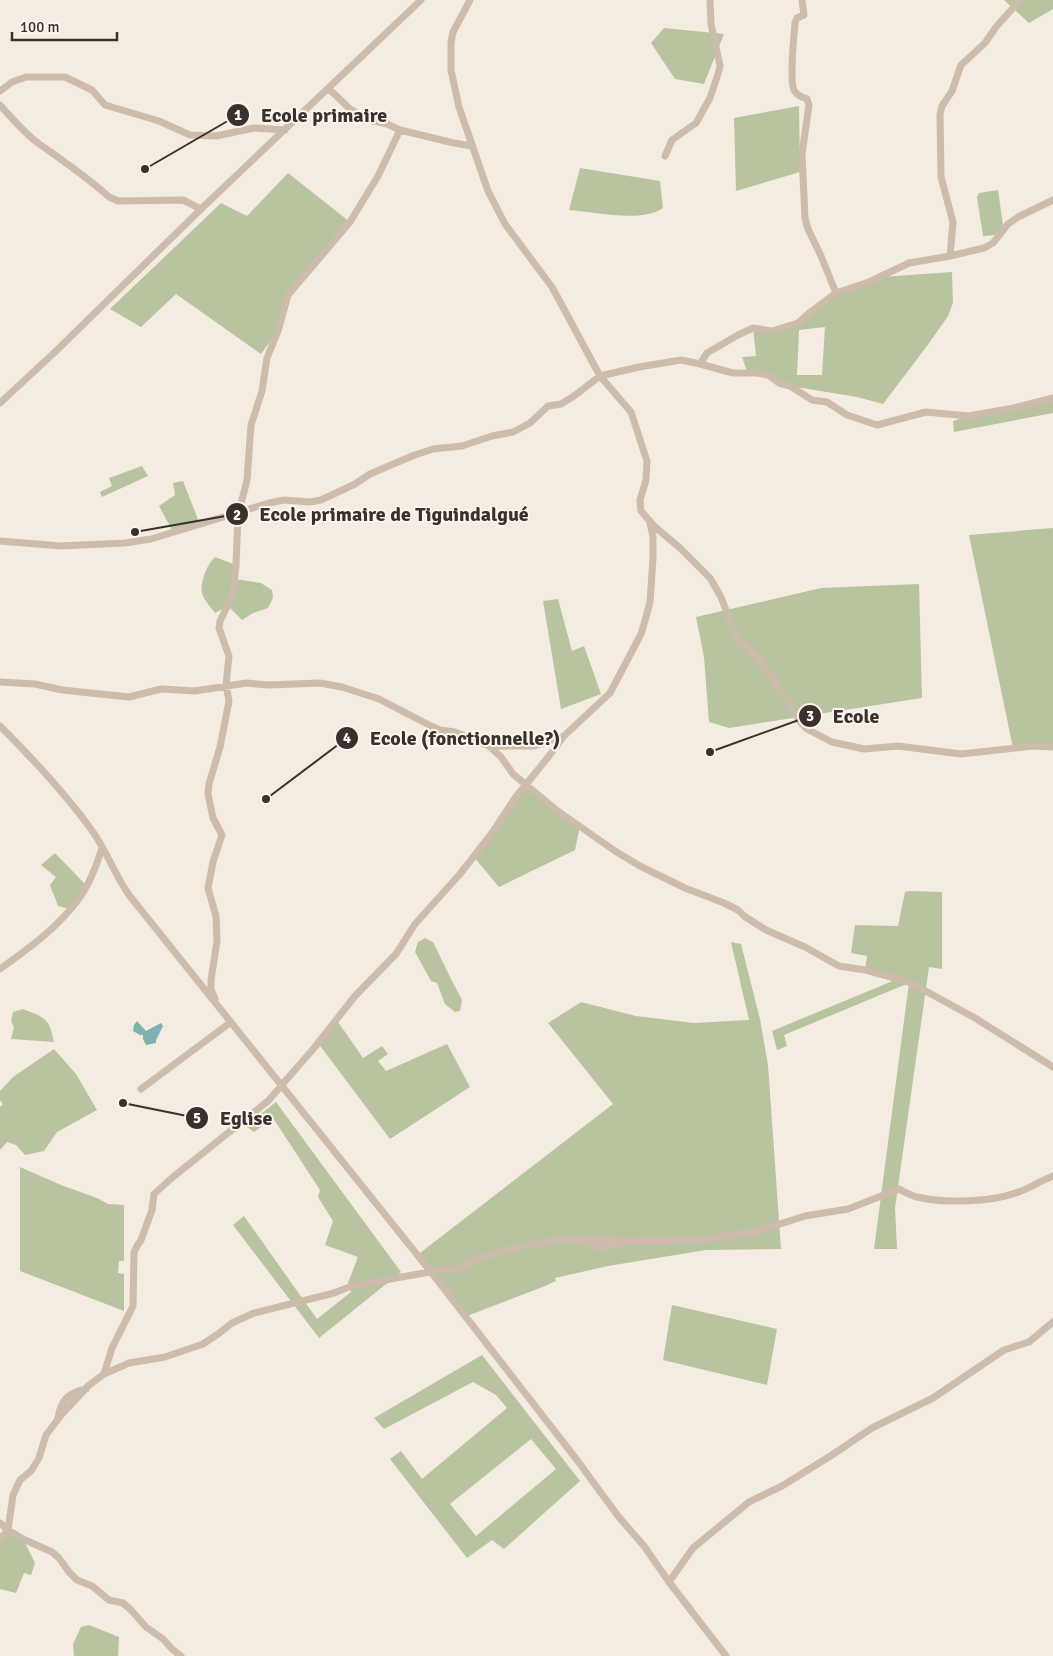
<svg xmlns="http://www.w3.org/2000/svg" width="1053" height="1656" viewBox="0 0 1053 1656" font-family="Signika,sans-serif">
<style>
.green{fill:#b8c4a0;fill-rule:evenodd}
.water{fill:#7fb0b2}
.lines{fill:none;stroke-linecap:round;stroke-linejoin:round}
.minor{stroke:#cdbbac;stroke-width:7}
.leader{fill:none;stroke:#3b302b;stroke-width:2}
.callout-dot{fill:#3b302b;stroke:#fbf5ee;stroke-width:2}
.mark-label{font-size:15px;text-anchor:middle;font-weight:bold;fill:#fff}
.callout-label{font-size:20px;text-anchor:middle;font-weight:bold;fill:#3b302b;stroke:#fbf5ee;stroke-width:4;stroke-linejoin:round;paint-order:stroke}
</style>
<rect width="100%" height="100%" fill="#f4ebe1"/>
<!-- green -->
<path class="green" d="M1004,0H1053V9L1029,23Z
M664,28L724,34L704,84L675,79L651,43Z
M799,106L800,172L736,191L734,118Z
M580,168L660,181L663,208C643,223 594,212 569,210Z
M288,173L350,222L288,295L278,331L261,354L176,294L141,327L110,309L221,203L247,216Z
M998,190L1003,225L995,235L983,236L977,197L979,193Z
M952,272L953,303L948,316L927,346L883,404L857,397L790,386L768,375L748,374L742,357L756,356L753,328L772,331L798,323L832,294L881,277ZM825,327L822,375H797L799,330Z
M1053,398V413L954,432L953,421L968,416Z
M142,466L148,476L102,497L100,492L112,486L109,478Z
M183,481L199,522L172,530L159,506L175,495L173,483Z
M1053,528V747L1013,748L969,535Z
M215,557L236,565L235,579L261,583L272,590L273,598L268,608L253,613L242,620L228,606L215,613C211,607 204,601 202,593C200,582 207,564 215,557Z
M919,584L922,698L729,728L709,722L704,657L696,617L821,588Z
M558,599L572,651L584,646L601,694L561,709L543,601Z
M526,784L580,826L575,850L499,887L473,856Z
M55,853L86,885L69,909L58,906L50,885L56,877L41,865Z
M909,891L942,892V969L929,967L895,1208L897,1249H874L909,983L784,1035L787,1046L777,1050L772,1031L895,980L865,970L867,956L851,953L855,925L898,926L905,892Z
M425,938L433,942L452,981L462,1000L460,1011L455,1012L445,1004L437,983L431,981L415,952L418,942Z
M731,942L741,944L760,1019L768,1065L781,1249L706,1250L608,1266L555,1278L556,1281L545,1286L467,1316L420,1253L613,1104L548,1023L581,1002L636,1016L694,1023L749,1020Z
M23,1009C45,1018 49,1017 54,1042L11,1039L14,1027L11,1021L13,1012Z
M336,1019L363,1058L382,1046L388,1054L378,1061L386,1071L447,1044L470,1087L390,1139L318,1043Z
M54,1049L76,1074L97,1110L57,1132L44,1151L25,1155L16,1145L7,1142L0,1150V1107L3,1104L0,1100V1091L13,1077Z
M276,1102L401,1272L319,1338L233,1225L244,1216L317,1319L351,1292L348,1283L358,1257L325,1245L333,1221L318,1197L320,1190L273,1118L254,1132L246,1126Z
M20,1167L61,1185L97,1198L108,1204L124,1205V1261H119L118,1273L124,1274V1311L20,1271Z
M672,1305L777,1329L767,1385L663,1360Z
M482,1355L580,1481L504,1549L492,1540L467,1558L390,1459L401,1451L422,1479L507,1408L496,1395L473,1382L384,1429L374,1418ZM531,1439L556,1469L476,1536L450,1504Z
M8,1530L23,1539L35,1563L31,1575L24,1573L16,1593L0,1589V1542Z
M89,1625L119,1637L118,1656H74L73,1644L81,1627Z"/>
<!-- water -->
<path class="water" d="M137,1021L146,1031L161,1023L163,1026L156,1040V1043L146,1045L143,1039V1035H140L133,1031L134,1025Z"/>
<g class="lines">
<!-- minor -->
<path class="minor" d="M470,0L453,32L451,43V70L459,107L488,191L505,224L552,287L600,376L631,412L647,461L646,480L640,500L641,511L655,527L680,548L710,578L721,597L732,626L739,641L758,659L772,677L801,723L807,729L832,742L864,749L898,746L961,754L1033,746L1053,747
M802,0L804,15L797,18L795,23C794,37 789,80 794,90C796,95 802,97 807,99L809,105L802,154L805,218L808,229L821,256L836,293
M329,89L350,109L366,119L387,124L400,130L454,143L472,146
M0,91L12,82L26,77H65L92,90L105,105L159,121L190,135L216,136L254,128L285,130
M0,105C12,118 24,133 38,143C63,161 87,177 109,197L118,201L183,200L201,209
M665,156L672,140L696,123L710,98L718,74L720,66L711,24L710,0
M950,256L953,222L941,177L940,114L942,106L952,91L961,65L985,43L996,27L1020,0
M700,364L733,373H757L768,375L779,383L790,386L812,400L827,402L847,415L877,425L926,412L968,416L1014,408L1053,398
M0,403L55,352L201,209L421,0
M0,541L61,546L125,543L151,539L269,503L284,500L310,502L321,500L355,484L370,474L412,456L433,449L462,446L492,436L513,432L530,423L548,406L561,404L574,396L600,376L639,367L681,360L700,364L707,353L738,335L753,328L772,331L798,323L809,313L836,293L869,282L909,263L950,256L984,248L993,243L1008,224L1018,217L1053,200
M0,682L35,684L62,690L129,697L161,689L195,691L246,683L269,685L320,683L342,687L379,699L431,726L440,730L455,732L489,746L501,757L513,774L555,809L615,851L640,866L685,888L724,903L738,910L744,916L766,930L805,947L839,966L865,970L911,983L975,1018L1053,1067
M0,726C33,759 66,794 93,832C107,852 115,875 129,895L431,1272L577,1460L618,1516L644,1546L669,1582L726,1656
M489,746H534L564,736L610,693L641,634L646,617L650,602L653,558V537L650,523
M0,969C29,948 59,927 80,897C90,883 97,864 102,848
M215,999L211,989V980L217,941L216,916L208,888L213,862L222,835L213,818L208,794L209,784L220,747L229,701L226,685L229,656L219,628L220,621L231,599L233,591L236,565L238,516L247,480L251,425L262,391L267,358L278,331L288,295L350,222L378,176L400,130
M141,1089L231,1022
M582,1241L600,1248L621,1244
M104,1374L112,1348L133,1306L134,1252L137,1246L141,1240L152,1210L154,1194L173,1177L268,1101L314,1048L355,996L396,954L415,924L460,874L492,833L515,798L549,756L564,736
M58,1418C61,1399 69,1393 86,1389
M0,1523L8,1530L23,1539L52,1552L59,1558L69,1572L77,1580L92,1586L109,1600L123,1603L131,1610L146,1627L163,1639L172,1649L181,1656
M0,1539L8,1530L13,1495L20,1480L31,1471L39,1458L46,1435L62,1414L88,1386L104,1374L129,1363L165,1357L203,1344L218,1334L232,1323L254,1313L334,1293L352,1286L446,1269L459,1270L473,1260L522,1246L558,1240L593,1239L617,1241L702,1240L758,1231L805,1216L848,1209L899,1189C905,1192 911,1196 917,1197C946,1204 994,1202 1021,1191C1032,1187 1042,1180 1053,1176
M669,1582L693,1548L749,1502L782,1486L832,1455L872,1428L933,1398L1004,1350L1029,1342L1053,1322"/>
</g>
<!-- callouts -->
<path class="leader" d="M145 169L238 115M135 532L237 514M710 752L810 716M266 799L347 738M123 1103L197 1118"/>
<g class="callout-dot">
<circle cx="145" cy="169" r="5"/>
<circle cx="135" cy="532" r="5"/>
<circle cx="710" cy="752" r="5"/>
<circle cx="266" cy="799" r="5"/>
<circle cx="123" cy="1103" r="5"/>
<circle cx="238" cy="115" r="12"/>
<circle cx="237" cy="514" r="12"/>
<circle cx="810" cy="716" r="12"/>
<circle cx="347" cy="738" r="12"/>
<circle cx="197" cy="1118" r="12"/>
</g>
<g class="mark-label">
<text x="238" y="120">1</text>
<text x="237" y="520">2</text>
<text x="810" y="721">3</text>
<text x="347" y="743">4</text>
<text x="197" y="1123">5</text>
</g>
<g class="callout-label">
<text x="324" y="122">Ecole primaire</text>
<text x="394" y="521">Ecole primaire de Tiguindalgué</text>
<text x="856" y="723">Ecole</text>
<text x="465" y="745">Ecole (fonctionnelle?)</text>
<text x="246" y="1125">Eglise</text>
</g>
<!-- scale -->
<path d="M12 32v8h105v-8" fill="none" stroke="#3b302b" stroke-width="2.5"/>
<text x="20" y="32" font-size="15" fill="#3b302b" stroke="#fbf5ee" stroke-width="4" paint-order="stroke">100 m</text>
</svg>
